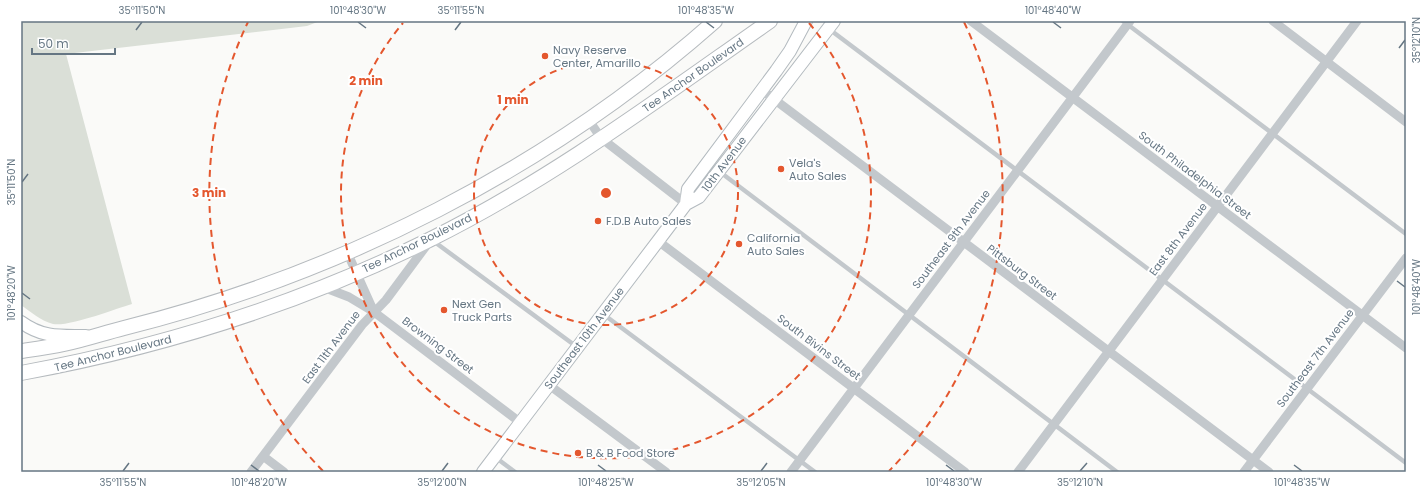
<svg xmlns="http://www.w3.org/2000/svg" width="1427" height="493" viewBox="0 0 1427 493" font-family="Poppins,sans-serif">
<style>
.green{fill:#dadfd7}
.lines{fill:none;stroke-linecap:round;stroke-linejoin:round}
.secondary-casing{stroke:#b3babf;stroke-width:14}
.primary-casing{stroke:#b5babe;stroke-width:16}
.service{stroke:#c3c8cc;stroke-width:4.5}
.minor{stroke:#c3c8cc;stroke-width:9}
.secondary{stroke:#fff;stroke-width:12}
.primary{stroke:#fff;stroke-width:14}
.ticks{fill:none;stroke:#657683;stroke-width:1.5}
.ring{fill:none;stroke:#e4572e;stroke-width:2;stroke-dasharray:7 5}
.poi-dot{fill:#e4572e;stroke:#fff;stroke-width:1.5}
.labels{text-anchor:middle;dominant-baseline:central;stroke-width:4;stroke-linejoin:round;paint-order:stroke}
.poi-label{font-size:11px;fill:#657683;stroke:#fff;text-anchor:start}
.street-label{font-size:11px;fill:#657683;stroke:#fff}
.centre{fill:#e4572e;stroke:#fff;stroke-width:2}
.ring-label{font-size:12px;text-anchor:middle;font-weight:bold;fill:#e4572e;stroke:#fff;stroke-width:4;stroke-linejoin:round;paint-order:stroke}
.neatline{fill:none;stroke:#657683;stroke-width:1.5}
.ticks-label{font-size:10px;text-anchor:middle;fill:#657683}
</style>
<rect width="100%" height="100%" fill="#fafaf8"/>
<!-- green -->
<path class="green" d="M21,21H320L307,26L66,54L132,304C115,309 69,327 53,324C41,321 31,312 21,305Z"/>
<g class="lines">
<defs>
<path id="secondary" d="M686,204L688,189L776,71L790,51L806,21
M21,322C43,338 60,336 86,336
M483,472L658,241L686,204L699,197L834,21"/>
<path id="primary" d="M21,351C35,349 50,347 64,344C84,340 104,333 124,328C340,274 548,169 715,21
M21,373C163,347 302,303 431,239C552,179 660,98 770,21"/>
</defs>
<!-- secondary casing -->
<use href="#secondary" class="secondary-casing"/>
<!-- primary casing -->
<use href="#primary" class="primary-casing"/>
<!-- service -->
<path class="service" d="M1123,21L1406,234
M829,29L1406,463
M720,172L1117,472
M432,240L577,347
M603,314L815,472
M495,457L515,472"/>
<!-- minor -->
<path class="minor" d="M971,21L1406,348
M1273,21L1406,122
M762,90L1269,472
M588,119L601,138L686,204
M658,241L965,472
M347,252L374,312
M323,287L349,297L374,312L521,423
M549,385L666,472
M263,456L284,472
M251,472L362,325L386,300L429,242
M791,472L1130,21
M1018,472L1357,21
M1244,472L1406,258"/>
<!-- secondary -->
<use href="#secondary" class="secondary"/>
<!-- primary -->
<use href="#primary" class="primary"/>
</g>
<!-- ticks -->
<path class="ticks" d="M358,22L366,28M706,22L714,28M1053,22L1061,28M136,30L142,22M455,30L461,22M1399,48L1405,40M22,182L28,174M1397,281L1405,287M22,293L30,299M251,465L259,471M598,465L606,471M946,465L954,471M1294,465L1302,471M123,471L129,463M442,471L448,463M761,471L767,463M1080,471L1087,463"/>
<!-- distance rings -->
<g class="ring">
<circle cx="606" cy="193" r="132"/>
<path d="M809 23A265 265 0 1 1 403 23"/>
<path d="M323 471A397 397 0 0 1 248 22M964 22A397 397 0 0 1 889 471"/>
</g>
<!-- markers -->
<g class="poi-dot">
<circle cx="545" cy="56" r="4"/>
<circle cx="781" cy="169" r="4"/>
<circle cx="598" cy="221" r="4"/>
<circle cx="739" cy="244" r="4"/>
<circle cx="444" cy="310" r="4"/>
<circle cx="578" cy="453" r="4"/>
</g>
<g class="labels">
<!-- poi labels -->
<g class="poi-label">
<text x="553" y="50">Navy Reserve<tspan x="553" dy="13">Center, Amarillo</tspan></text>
<text x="789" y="163">Vela's<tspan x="789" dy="13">Auto Sales</tspan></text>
<text x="606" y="221">F.D.B Auto Sales</text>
<text x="747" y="238">California<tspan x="747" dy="13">Auto Sales</tspan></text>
<text x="452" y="304">Next Gen<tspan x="452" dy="13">Truck Parts</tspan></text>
<text x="586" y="453">B &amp; B Food Store</text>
</g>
<!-- street labels -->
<g class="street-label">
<text transform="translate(693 75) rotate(-35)">Tee Anchor Boulevard</text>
<text transform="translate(724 164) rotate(-53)">10th Avenue</text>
<text transform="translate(1195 175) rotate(37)">South Philadelphia Street</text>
<text transform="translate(951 239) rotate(-53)">Southeast 9th Avenue</text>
<text transform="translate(1178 239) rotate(-53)">East 8th Avenue</text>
<text transform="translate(417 243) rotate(-26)">Tee Anchor Boulevard</text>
<text transform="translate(1022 272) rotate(37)">Pittsburg Street</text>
<text transform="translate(584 338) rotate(-53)">Southeast 10th Avenue</text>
<text transform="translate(438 345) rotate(37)">Browning Street</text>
<text transform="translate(331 347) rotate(-53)">East 11th Avenue</text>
<text transform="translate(819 347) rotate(37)">South Bivins Street</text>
<text transform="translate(113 353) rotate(-14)">Tee Anchor Boulevard</text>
<text transform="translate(1315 358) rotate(-53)">Southeast 7th Avenue</text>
</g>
</g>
<circle cx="606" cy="193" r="6" class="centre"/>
<g class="ring-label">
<text x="366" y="85">2 min</text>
<text x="513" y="104">1 min</text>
<text x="209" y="197">3 min</text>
</g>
<!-- border -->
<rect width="1427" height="493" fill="none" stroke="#ffffff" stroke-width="44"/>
<!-- scale -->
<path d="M32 48v6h83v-6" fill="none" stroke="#657683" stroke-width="2"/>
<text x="38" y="48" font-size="12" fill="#657683" stroke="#ffffff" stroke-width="3" paint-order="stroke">50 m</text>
<rect x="22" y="22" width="1383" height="449" class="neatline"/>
<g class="ticks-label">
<text x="142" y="14">35°11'50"N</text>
<text x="358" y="14">101°48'30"W</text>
<text x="461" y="14">35°11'55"N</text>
<text x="706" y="14">101°48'35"W</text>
<text x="1053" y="14">101°48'40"W</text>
<text transform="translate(1416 40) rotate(-90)" y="4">35°12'10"N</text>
<text transform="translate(11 182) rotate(-90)" y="4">35°11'50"N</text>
<text transform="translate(1416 287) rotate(-90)" y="4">101°48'40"W</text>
<text transform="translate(11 293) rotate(-90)" y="4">101°48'20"W</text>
<text x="123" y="486">35°11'55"N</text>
<text x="259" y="486">101°48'20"W</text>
<text x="442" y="486">35°12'00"N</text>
<text x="606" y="486">101°48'25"W</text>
<text x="761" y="486">35°12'05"N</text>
<text x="954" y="486">101°48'30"W</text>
<text x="1080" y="486">35°12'10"N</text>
<text x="1302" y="486">101°48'35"W</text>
</g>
</svg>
